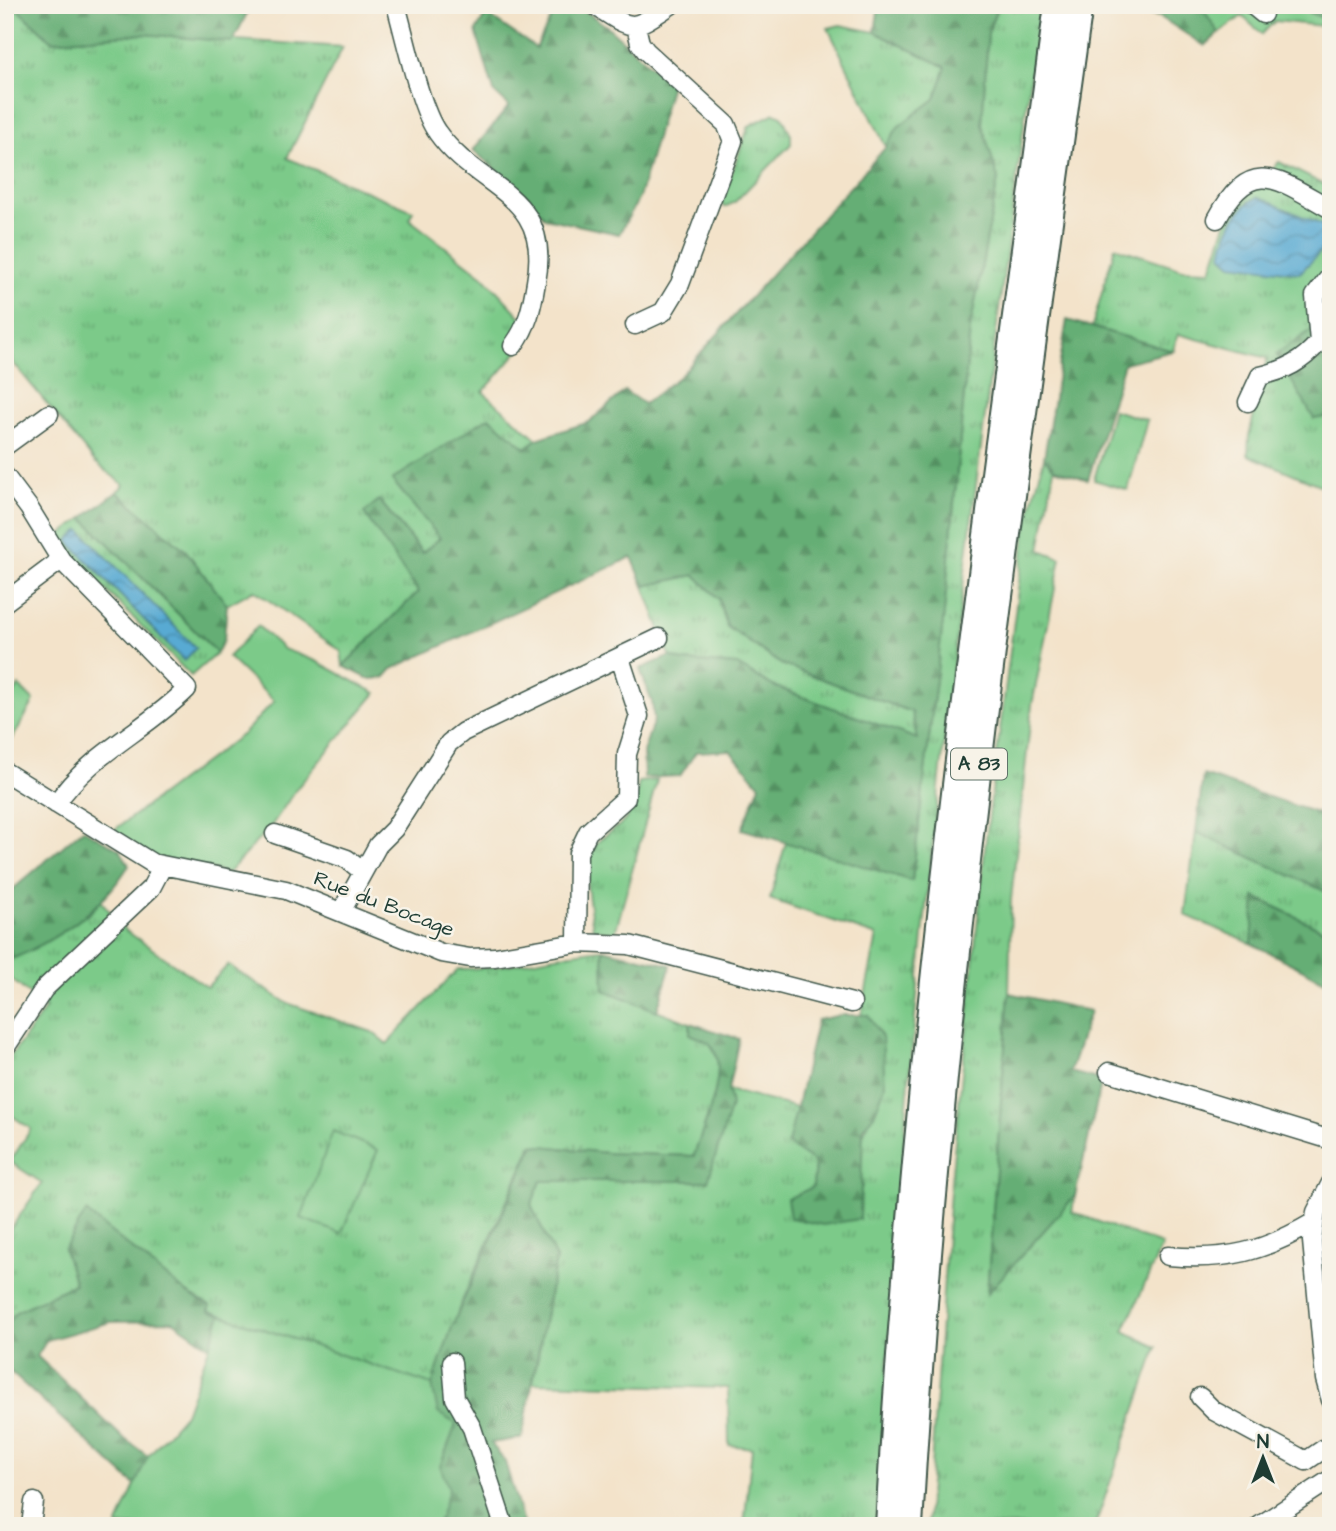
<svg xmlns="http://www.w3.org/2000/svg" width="1336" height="1531" viewBox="0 0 1336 1531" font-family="'Architects Daughter',sans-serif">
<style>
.grass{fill:url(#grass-tufts);stroke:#4e845e;stroke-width:2}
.forest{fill:url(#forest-firs);stroke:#427654;stroke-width:2}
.park{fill:#7cca89;stroke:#4e845e;stroke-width:2}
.water{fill:url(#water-waves);stroke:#3c7484;stroke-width:2}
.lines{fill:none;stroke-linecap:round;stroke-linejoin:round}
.minor-casing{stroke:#3f564a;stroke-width:21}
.highway-casing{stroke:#3f564a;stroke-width:30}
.minor{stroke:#fff;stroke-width:18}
.highway{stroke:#fff;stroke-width:26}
.labels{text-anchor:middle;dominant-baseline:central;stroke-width:5;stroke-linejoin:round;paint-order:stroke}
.shield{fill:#f7f3e8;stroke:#60746a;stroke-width:2}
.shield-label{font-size:19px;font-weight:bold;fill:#1f3d34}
.street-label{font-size:21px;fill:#1f3d34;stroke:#f7f3e8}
</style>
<defs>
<pattern id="grass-tufts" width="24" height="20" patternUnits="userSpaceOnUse" patternTransform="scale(1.75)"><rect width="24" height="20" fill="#7cca89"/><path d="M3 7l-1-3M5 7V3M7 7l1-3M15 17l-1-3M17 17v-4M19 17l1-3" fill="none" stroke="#65a571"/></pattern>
<pattern id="forest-firs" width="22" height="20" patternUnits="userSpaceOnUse" patternTransform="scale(1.75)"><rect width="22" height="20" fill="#65ae75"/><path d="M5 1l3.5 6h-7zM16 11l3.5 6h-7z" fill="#538f61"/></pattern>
<pattern id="water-waves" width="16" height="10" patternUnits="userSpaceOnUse" patternTransform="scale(1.75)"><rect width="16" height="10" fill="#58aad3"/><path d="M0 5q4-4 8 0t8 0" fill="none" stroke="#488cac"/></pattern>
</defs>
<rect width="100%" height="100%" fill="#f7f3e8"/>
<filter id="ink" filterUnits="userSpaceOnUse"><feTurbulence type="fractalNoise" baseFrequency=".0143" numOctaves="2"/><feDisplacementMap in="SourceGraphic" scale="14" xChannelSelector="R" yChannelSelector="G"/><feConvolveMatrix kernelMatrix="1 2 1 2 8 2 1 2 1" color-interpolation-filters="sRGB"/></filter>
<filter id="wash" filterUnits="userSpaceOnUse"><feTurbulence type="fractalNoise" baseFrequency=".00686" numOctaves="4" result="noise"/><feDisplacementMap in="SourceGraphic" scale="28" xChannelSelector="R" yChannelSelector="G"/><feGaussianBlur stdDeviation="1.57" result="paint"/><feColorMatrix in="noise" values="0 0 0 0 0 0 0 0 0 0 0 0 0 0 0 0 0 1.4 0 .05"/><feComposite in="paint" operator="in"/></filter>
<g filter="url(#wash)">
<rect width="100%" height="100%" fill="#f3e3ca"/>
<!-- grass -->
<path class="grass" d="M5,5H13L52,41L142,34L343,47L287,158L413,211L409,219L483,276L535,332L483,392L537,439L526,448L393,481L440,537L423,553L379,500L418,592L343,666L341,651L254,590L227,605L186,551L117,492L124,485L95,462L5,353Z
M998,5H1040C992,363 941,722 909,1081C896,1229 887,1378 876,1526H744L752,1448L729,1445L728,1388L533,1383L556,1259L531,1205L541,1181H707L730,1106L728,1090L798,1108L788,1144L815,1163L813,1187H862C860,1160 856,1137 874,1115L868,1016L861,1015L877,936L770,899L786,842L912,881L944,613L970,329L998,179L982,124L988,33Z
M1200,5H1290L1331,21V27L1275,21L1262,34L1242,16L1219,33Z
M840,25L875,32L946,67L935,99L898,127L886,147L828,28Z
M774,113L782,116L791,135V144L734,203L724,207L721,202L749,126Z
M1279,162L1331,188L1328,331L1331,334V352L1314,419L1331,416V490L1248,455L1249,436L1267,358L1178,334L1173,351L1092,327L1115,247L1183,269L1211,270L1230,211Z
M1044,458L1054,469L1040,550L1061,558L1032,705L1011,900L1009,993L987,1292L1075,1196L1072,1212L1162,1245L1124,1331L1157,1347L1095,1526H927L950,1191L986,839L1026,527Z
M83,518L217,653L191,676L55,539Z
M695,575L719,599L727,627L781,664L912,712L917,739L773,686L737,665L683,661L670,656L644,586Z
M19,686L34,701L5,752V707Z
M657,780L615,933L593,929C590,904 581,870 594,847C602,835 613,832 623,822C634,811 636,796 639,782Z
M1196,832L1331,894V934L1256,897L1252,944L1185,915Z
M101,901L125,930L207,987L228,965L287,1003L372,1032L387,1044L458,969C507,970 554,953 603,949L604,990L690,1023L691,1034C696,1037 706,1039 710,1044C732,1067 702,1129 694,1156L607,1153L532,1145L461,1303L432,1385L209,1311L210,1306L187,1293L64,1249L75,1284L16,1312L5,1327V1237L42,1183L10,1162L31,1129L5,1111V1064L46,1008L5,974V962L89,914Z"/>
<!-- forest -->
<path class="forest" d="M13,5H251L233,42L142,34L52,41Z
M558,5H576L608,27L671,84L639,198L619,234L545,218L530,200L473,150L509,106L494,92L476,31L486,14L536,48Z
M879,5H998L988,33L982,124L998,179L970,329L944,613L912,881L742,829L760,785L730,750L696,752L680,776L644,778L643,752L654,720L652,702L640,669L670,656L683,661L737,665L773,686L917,739L912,712L781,664L727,626L719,599L695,575L644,586L632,557L392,669L384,678L369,679L343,666L418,592L364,513L379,500L422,553L440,538L392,480L489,417L526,448L537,439L589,422L625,391L644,404L681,375L886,147L898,127L935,99L946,67L875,32Z
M1200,5L1219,33L1205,46L1160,17L1107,6Z
M1290,5H1331V21Z
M1067,320L1173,351L1124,363L1088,480L1054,469L1044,458Z
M1313,329L1331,352V416L1314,419L1276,354Z
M117,492L186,551L227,605L224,639L217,653L83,518Z
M1203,775L1331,818V894L1196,832Z
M83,829L120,850L129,865C102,910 54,942 5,962V896Z
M1255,897L1331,934V984L1252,944Z
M603,949L671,965L657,1011L604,990Z
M1009,993L1090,1011L1070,1072L1102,1080L1075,1196L987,1294Z
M841,1015H868L882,1037L885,1086L874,1115L863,1128L860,1219L823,1225L790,1218L787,1199L813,1187L815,1163L788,1144L817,1020Z
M690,1023L739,1039L728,1090L731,1106L708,1181H541L531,1205L556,1259L522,1438L491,1443L505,1462L524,1526H437L449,1489L440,1467L456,1425L438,1413L432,1385L453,1324L533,1145L607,1153L694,1156C702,1129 732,1067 710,1044C706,1039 696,1037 690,1034Z
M86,1212L187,1293L210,1306L209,1311L221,1315L210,1347L173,1321L111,1322L47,1340L37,1356L122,1437L148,1456L136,1486L5,1367V1327L16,1312L75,1284L64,1249Z"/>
<!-- park -->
<path class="park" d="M1113,410L1147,420L1128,490L1094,480Z
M258,626L283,649L316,661L376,693L297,788L272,825L228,873L159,859L110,833L244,733L274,701L228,657Z
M333,1131L378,1150L341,1234L301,1218Z
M221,1315L432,1385L438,1413L456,1424L440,1466L449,1489L437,1526H117L148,1456L185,1414Z"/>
<!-- water -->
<path class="water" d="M1258,197L1331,229V241L1300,273L1232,264L1222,255C1225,234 1237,206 1258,197Z
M80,530L196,648L184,661L68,541Z"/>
</g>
<g filter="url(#ink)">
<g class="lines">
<defs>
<path id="minor" d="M396,5C405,36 420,109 437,132C478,191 553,192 536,282C532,307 528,326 513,346
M594,5C635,32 630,31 671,5
M1252,5L1263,14
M1217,219C1252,153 1280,181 1331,209
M635,325L663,312L680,284L733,141L726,124L646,51L640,43L636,26
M1248,402L1260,376C1286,370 1302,362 1319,342L1315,296L1331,275
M5,446L49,414
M5,476L29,508L61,560
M5,602L61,560L187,689C146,730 88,755 56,804
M5,772L152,863L286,890L441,953L470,958L495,957L577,943L629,945L852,1003
M275,834L347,859L363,872
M341,912L378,845L394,829L449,743L463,732L659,638
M577,943L578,853L588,832L626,798L627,754L639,716L620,658
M5,1048L44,989L151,888L162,867
M1109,1072L1331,1140
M1331,1183L1316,1212L1312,1241L1325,1379L1331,1400
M1168,1256C1227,1261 1263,1252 1314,1222
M452,1362L455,1398L472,1428L504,1526
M1200,1397L1214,1411L1306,1461L1331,1444
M31,1526L34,1502
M1259,1526L1331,1479"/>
<path id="highway" d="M889,1526C917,1016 990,511 1058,5
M909,1526C937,1016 1009,510 1079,5"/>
</defs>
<!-- minor casing -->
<use href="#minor" class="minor-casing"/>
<!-- highway casing -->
<use href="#highway" class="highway-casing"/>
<!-- minor -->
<use href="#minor" class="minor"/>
<!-- highway -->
<use href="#highway" class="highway"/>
</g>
</g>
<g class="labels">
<!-- shield labels -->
<rect class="shield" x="951" y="748.5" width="56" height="31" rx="5"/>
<g class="shield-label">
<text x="979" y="764">A 83</text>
</g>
<!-- street labels -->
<g class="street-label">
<text transform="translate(384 904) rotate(21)">Rue du Bocage</text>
</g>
</g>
<!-- margin -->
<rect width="1336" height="1531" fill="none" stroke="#f7f3e8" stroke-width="28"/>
<!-- north arrow -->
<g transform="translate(1263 1458)" stroke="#f7f3e8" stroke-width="5" paint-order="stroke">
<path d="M0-5L12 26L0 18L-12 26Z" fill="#1f3d34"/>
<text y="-10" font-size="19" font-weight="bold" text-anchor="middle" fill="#1f3d34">N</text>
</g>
</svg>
